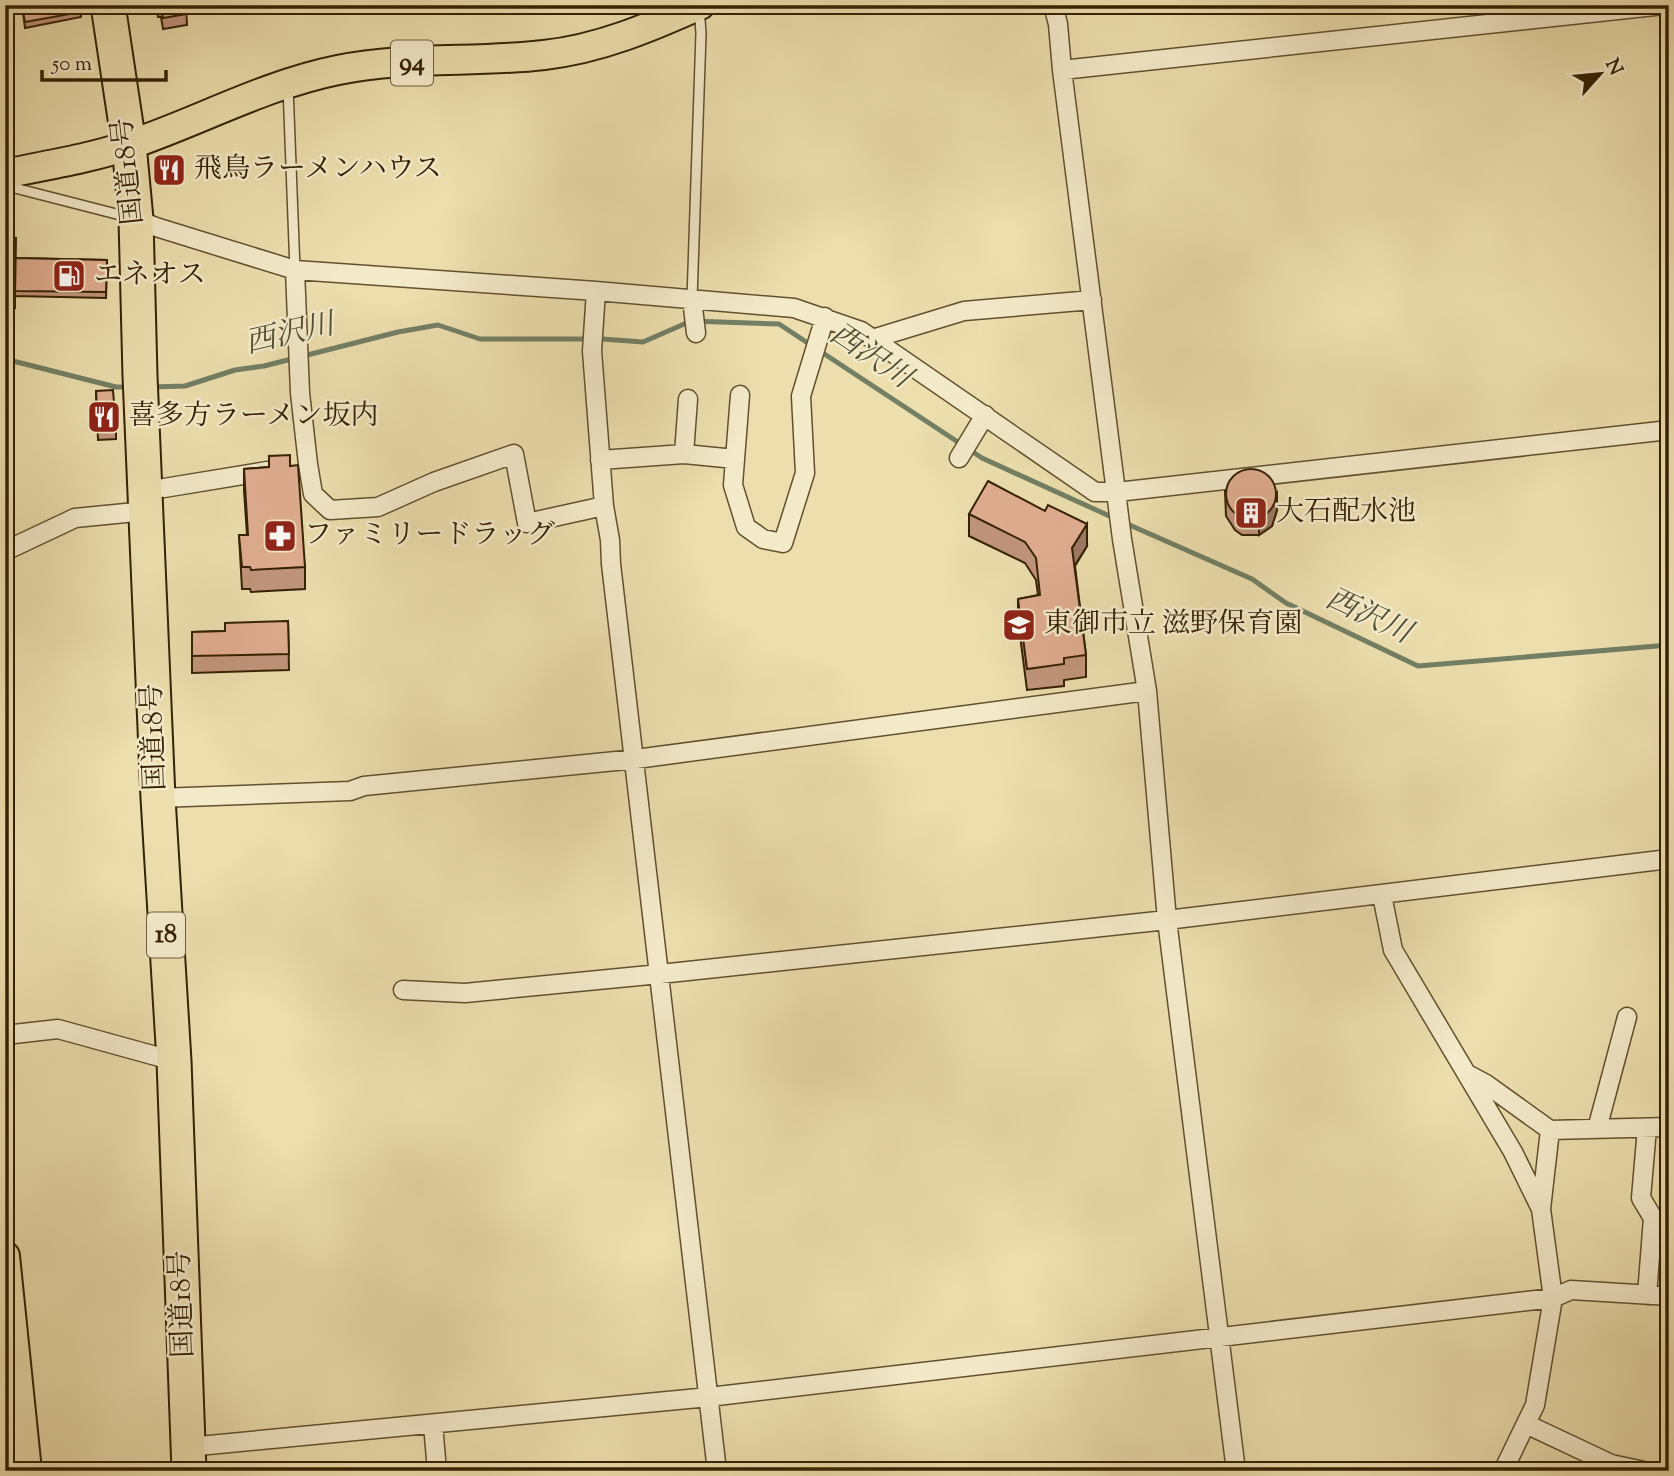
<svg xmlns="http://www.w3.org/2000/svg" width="1674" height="1476" viewBox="0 0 1674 1476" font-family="'Sorts Mill Goudy','Noto Serif JP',serif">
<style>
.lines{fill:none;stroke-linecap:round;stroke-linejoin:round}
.stream{stroke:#727f64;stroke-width:5}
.lane-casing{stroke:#63502e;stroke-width:12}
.street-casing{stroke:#63502e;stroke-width:21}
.primary-casing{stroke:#352103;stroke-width:32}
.highway-casing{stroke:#352103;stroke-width:37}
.lane{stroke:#f3eaca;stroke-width:9}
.street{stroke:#f3eaca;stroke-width:18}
.primary{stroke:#ecdead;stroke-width:28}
.highway{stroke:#ecdead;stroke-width:33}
.wall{fill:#c1957c;stroke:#352103;stroke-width:2}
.shaded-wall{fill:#9d7965;stroke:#352103;stroke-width:2}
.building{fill:#e0ad90;stroke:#352103;stroke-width:2}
.labels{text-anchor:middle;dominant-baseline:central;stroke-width:5;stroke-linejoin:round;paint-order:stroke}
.shield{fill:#f3eaca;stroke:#6e5d3f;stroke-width:2}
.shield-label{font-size:26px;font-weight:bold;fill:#352103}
.poi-label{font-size:28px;fill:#352103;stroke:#f3eaca;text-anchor:start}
.street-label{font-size:28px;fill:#352103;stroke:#f3eaca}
.water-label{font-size:30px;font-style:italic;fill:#535034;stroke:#f3eaca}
</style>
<rect width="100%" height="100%" fill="#ecdead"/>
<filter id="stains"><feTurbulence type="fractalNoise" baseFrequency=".00286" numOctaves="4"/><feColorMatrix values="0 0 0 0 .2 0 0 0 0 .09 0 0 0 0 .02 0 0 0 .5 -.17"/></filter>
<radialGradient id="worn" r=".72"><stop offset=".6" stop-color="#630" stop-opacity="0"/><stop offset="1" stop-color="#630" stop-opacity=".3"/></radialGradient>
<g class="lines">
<!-- stream -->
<path class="stream" d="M5,359L116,387H131
M151,387L185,386L235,370L264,366L398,332L438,325L480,339H602L643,342L691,321L779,324L982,458L1116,519
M1125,523L1252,579L1286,603L1418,666L1669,645"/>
<defs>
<path id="lane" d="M288,87L295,270
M5,183L11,187L128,217
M692,299L701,33L700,20L696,9"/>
<path id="street" d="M1053,5L1058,24L1062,70L1122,539L1147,691L1167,920L1236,1471
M1062,70L1664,5
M136,219L156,227L295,270L596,291L794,308L861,331L1095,492H1117L1669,430
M295,270L300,393L308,464L313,494L330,510L378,507L434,482L514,454L527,523L604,506
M596,291L592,351L604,506L610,540L611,564L717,1471
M692,299L696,333
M872,339L964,311L1092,300
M740,395L733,485L746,527L763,539L783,543L805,473L801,396L825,317
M684,454L688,399
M959,458L985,415
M600,460L684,454L735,459
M164,488L267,471
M5,551L75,518L146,511
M158,798L350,791L364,786L636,759L1147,691
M1382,895L1393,950L1513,1152L1541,1209L1553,1298L1535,1405L1503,1471
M403,990L465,993L660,974L1167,920L1669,859
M5,1035L58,1029L174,1061
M1469,1075L1486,1084L1550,1130L1669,1127
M1597,1129L1627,1017
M1541,1209L1550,1130
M1647,1295L1653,1218L1641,1198L1647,1128
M433,1424L437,1471
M1526,1424L1611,1464L1644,1471
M188,1447L709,1397L1553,1298L1571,1290L1669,1296"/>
<path id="primary" d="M5,174C46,165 89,159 129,145C200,121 264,85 338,70C406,56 476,63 544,55C599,49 651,27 700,5
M5,1256L27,1471"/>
<path id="highway" d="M108,5L129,145L136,219L140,376L158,798L174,1061L189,1471"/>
</defs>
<!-- lane casing -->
<use href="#lane" class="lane-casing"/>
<!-- street casing -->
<use href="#street" class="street-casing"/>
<!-- primary casing -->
<use href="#primary" class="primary-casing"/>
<!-- highway casing -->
<use href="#highway" class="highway-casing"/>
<!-- lane -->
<use href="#lane" class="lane"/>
<!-- street -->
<use href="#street" class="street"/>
<!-- primary -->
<use href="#primary" class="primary"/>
<!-- highway -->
<use href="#highway" class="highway"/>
</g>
<!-- wall -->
<path class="wall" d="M22,5L81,12V17L25,28Z
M156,5H186L187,25L163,29L161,17H158Z
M5,237L16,258L107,260L106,298L15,296V291V308H5Z
M96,391L116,428V439L98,440Z
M269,456L290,466L305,567V589L251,592L250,589H242L239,535H247L244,490V469L269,467Z
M1225,491L1277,510L1272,526L1259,535H1242L1235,530L1226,516Z
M969,514L1087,546L1075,566L1086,655V677L1064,680V686L1027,690L1018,620V599L1038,595L1036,580L1025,563L969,536Z
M288,621L289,670L192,673V632L225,631Z"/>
<!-- shaded-wall -->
<path class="shaded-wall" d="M1277,493V510L1272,526L1259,535V519Z
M1087,524V546L1072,570V548Z"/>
<!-- building -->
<path class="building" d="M22,5H80L81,12L25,22Z
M158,5H186L187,14L163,18L161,6H158Z
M5,237L16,238L15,297H5Z
M15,258L107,260L106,292L15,291Z
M113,390L116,428L98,429L96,391Z
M290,455V466L298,465L305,567L251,570L250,567H242L239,535H248L244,469L269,467V456Z
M1226 494a25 25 0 1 1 50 0a25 25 0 1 1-50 0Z
M988,481L1045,511L1048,505L1087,524L1072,548L1086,655L1064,658V664L1027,669L1018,599L1040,595L1036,558L1025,542L969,514Z
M288,621L289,654L192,656V632L225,631V623Z"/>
<!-- icons -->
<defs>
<symbol id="restaurant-square" viewBox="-11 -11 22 22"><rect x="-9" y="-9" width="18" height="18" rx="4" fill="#8f2418" stroke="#f3eaca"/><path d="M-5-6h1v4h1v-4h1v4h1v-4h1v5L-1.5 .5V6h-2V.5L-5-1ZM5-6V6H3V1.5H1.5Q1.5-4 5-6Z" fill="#fff"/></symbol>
<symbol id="fuel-square" viewBox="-11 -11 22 22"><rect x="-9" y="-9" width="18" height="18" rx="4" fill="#8f2418" stroke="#f3eaca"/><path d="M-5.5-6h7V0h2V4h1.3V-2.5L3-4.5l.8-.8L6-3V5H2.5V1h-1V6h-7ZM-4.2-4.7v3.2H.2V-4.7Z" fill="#fff"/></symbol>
<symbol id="building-square" viewBox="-11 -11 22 22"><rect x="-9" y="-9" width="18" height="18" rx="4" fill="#8f2418" stroke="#f3eaca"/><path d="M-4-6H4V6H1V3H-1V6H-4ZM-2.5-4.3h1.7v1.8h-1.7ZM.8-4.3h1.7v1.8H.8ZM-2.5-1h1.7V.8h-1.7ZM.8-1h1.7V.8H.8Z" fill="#fff"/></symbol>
<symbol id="pharmacy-square" viewBox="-11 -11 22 22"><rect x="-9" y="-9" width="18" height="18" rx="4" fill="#8f2418" stroke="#f3eaca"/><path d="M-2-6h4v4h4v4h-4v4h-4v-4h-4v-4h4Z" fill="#fff"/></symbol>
<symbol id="school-square" viewBox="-11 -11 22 22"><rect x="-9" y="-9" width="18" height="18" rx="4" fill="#8f2418" stroke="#f3eaca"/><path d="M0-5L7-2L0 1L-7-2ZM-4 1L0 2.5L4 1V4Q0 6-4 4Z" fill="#fff"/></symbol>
</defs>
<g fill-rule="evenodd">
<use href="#restaurant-square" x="150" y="151" width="38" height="38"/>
<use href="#fuel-square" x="50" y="257" width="38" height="38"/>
<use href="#restaurant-square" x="85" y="398" width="38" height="38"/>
<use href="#building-square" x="1232" y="494" width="38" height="38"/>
<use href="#pharmacy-square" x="261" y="517" width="38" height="38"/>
<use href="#school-square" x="1000" y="606" width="38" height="38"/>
</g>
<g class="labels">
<!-- shield labels -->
<g class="shield">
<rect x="391" y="40.5" width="42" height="45" rx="5"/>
<rect x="147" y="912.5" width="38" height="45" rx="5"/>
</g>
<g class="shield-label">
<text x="412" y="63">94</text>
<text x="166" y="935">18</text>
</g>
<!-- poi labels -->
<g class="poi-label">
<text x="194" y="170">飛鳥ラーメンハウス</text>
<text x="94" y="276">エネオス</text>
<text x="128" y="417">喜多方ラーメン坂内</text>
<text x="1276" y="513">大石配水池</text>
<text x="304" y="536">ファミリードラッグ</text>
<text x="1044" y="625">東御市立 滋野保育園</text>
</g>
<!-- street labels -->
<g class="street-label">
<text transform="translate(129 171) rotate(-96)">国道18号</text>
<text transform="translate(155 737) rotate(-92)">国道18号</text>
<text transform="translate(183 1304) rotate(-92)">国道18号</text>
</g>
<!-- water labels -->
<g class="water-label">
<text transform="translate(290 335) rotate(-13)">西沢川</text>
<text transform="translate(870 357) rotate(34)">西沢川</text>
<text transform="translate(1368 617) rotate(25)">西沢川</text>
</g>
</g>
<!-- margin -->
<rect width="1674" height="1476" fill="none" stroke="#ecdead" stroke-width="28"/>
<rect x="7" y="7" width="1660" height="1462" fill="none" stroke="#352103" stroke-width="3.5"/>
<rect x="14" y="14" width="1646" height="1448" fill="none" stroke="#352103" stroke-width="2"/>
<!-- north arrow -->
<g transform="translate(1600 74) rotate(63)" stroke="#f3eaca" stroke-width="5" paint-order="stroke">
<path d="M0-5L12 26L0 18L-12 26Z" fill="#352103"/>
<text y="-10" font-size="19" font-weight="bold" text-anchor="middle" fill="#352103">N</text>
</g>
<!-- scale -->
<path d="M42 70v10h124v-10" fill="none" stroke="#352103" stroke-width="3.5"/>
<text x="52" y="70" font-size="21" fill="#352103" stroke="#f3eaca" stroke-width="5" paint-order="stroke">50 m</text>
<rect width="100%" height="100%" filter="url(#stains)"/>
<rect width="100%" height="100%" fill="url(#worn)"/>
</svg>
